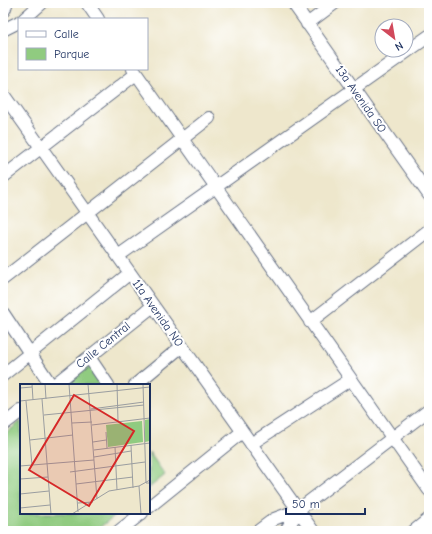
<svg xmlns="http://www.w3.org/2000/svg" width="432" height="534" viewBox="0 0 432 534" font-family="'Comic Neue',sans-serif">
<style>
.green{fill:#90cb80;stroke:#567d6f}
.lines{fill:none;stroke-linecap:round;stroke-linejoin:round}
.minor-casing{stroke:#656f84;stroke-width:14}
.tertiary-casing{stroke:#656f84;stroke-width:17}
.minor{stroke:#fff;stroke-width:12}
.tertiary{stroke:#fff;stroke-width:15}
.labels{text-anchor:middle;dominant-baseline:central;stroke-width:4;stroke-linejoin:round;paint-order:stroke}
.street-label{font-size:12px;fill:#1b2f5e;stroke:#fff}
.inset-road{fill:none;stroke:#9a9da0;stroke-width:1}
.view{fill:#d62828;fill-opacity:0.15;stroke:#d62828;stroke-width:2}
.inset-edge{fill:none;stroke:#1b2f5e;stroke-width:2}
</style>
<rect width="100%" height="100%" fill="#fff"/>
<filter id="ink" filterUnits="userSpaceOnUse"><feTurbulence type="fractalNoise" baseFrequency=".025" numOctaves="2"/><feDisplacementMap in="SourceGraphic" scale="8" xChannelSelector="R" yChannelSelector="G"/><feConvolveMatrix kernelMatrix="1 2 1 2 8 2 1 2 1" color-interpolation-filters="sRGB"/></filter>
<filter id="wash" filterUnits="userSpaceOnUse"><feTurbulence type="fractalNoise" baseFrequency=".012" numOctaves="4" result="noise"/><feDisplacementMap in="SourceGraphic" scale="16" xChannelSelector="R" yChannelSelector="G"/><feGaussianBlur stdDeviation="0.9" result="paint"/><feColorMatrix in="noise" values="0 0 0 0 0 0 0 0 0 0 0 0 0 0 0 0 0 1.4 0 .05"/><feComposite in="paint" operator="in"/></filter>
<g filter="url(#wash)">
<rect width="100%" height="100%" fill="#eee7cc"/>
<!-- green -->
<path class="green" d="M89,365L103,385H65Z
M21,421V513H118L95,531H3V436Z
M149,452L165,475L149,488Z"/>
</g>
<g filter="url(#ink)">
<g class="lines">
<defs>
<path id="minor" d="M87,3L98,19
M293,3L429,195
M24,19L42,3
M307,24L335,3
M3,30L19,22
M133,69L429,490
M3,94L313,531
M3,177L136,74
M118,256L429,36
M3,279L209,118
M3,313L51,385
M310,322L429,230
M89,357L108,385
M3,375L130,273
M54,385L153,306
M135,385L182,346
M3,425L21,411
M251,444L351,379
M149,507L242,432
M119,531L142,513
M258,531L274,519L298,510L429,410
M286,531L298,510
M414,531L429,519"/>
<path id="tertiary" d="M3,9L5,3"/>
</defs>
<!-- minor casing -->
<use href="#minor" class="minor-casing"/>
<!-- tertiary casing -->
<use href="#tertiary" class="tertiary-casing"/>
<!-- minor -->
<use href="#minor" class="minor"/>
<!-- tertiary -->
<use href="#tertiary" class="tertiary"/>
</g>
</g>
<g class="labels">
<!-- street labels -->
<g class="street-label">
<text transform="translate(361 99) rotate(55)">13a Avenida SO</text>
<text transform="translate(158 313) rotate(55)">11a Avenida NO</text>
<text transform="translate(103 345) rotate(-39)">Calle Central</text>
</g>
</g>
<!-- overview -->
<g transform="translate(20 384)">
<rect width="130" height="130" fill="#eee7cc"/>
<path d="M130,35V57L125,58V36ZM122,37L123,58L88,63L86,41Z" fill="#90cb80"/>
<path class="inset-road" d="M12,0L13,16M25,0L26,15M49,0L58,128M68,0L77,115M97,0L98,37M123,0L126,99H130M0,4L12,3M22,15L31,130M0,17L130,3M6,17L12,81M71,25L124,18M24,31L124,21M52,39L72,38M72,41L130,34M86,48L87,64M10,56L53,51M73,58L86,56M111,61L113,104M95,63L97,106M74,66L130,59M74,73L111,67M0,82L74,76M50,88L125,78M0,95L28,93M56,100L113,93M119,102L121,130M0,110L29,107M58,119L73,118M0,124L30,121M52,130L89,107L119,102L130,96"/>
<path class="view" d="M54,11L114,47L69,122L9,86Z"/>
<rect width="130" height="130" class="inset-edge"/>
</g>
<!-- margin -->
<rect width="432" height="534" fill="none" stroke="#fff" stroke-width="16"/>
<!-- legend -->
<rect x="18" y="18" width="130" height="52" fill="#ffffff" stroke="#a4acbf"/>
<rect x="26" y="31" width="20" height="6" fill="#ffffff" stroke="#a4acbf"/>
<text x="54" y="38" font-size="12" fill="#1b2f5e">Calle</text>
<rect x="26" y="48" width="20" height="12" fill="#90cb80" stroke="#a4acbf"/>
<text x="54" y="58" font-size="12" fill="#1b2f5e">Parque</text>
<!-- north arrow -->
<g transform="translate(394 38) rotate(149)"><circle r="19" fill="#ffffff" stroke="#a4acbf"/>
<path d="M0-3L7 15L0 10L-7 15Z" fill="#d1495b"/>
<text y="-6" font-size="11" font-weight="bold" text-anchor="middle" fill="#1b2f5e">N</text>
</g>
<!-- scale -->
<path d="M286 508v6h79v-6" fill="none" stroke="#1b2f5e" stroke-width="2"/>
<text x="292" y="508" font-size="12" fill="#1b2f5e" stroke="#ffffff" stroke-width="3" paint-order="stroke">50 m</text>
</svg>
